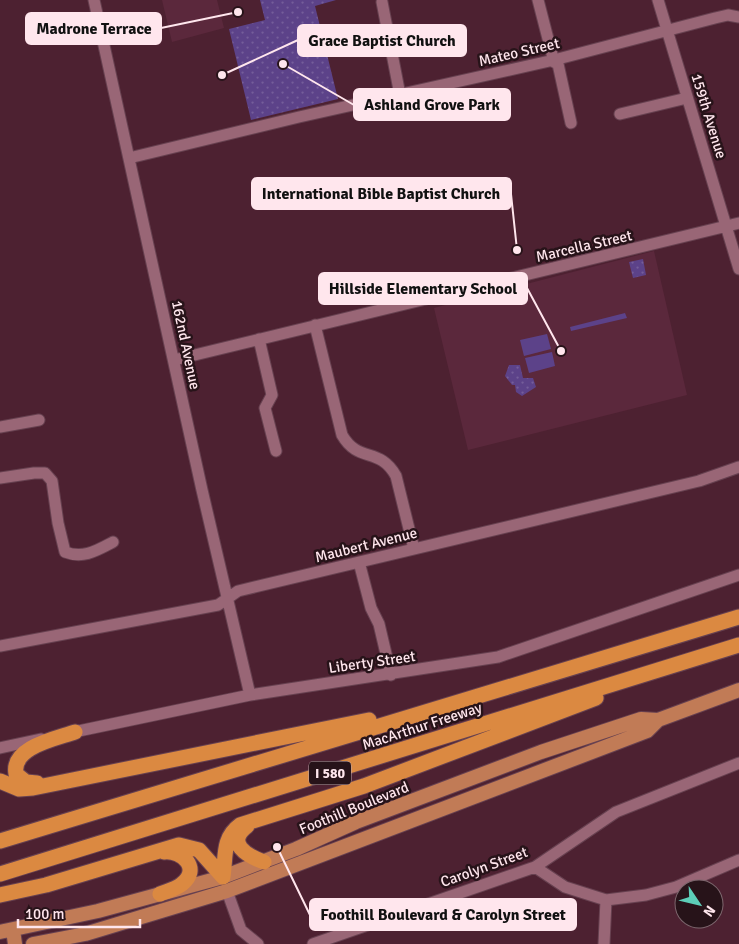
<svg xmlns="http://www.w3.org/2000/svg" width="739" height="944" viewBox="0 0 739 944" font-family="Signika,sans-serif">
<style>
.built{fill:#5b283c}
.park{fill:url(#park-dots)}
.garden{fill:#5c4289}
.lines{fill:none;stroke-linecap:round;stroke-linejoin:round}
.minor-casing{stroke:#674150;stroke-width:13}
.major-casing{stroke:#674150;stroke-width:16}
.highway-casing{stroke:#674150;stroke-width:17}
.minor{stroke:#996676;stroke-width:11}
.major{stroke:#c17b56;stroke-width:14}
.highway{stroke:#db8941;stroke-width:15}
.labels{text-anchor:middle;dominant-baseline:central;stroke-width:5;stroke-linejoin:round;paint-order:stroke}
.shield{fill:#271319;stroke:#bea7ad;stroke-width:1}
.shield-label{font-size:14px;font-weight:bold;fill:#ffe6ed}
.street-label{font-size:15px;fill:#ffe6ed;stroke:#271319}
.leader{fill:none;stroke:#ffe6ed;stroke-width:2}
.callout-dot{fill:#ffe6ed;stroke:#271319;stroke-width:2}
.callout{fill:#ffe6ed;stroke:#ffe6ed;stroke-width:2}
.callout-label{font-size:16px;text-anchor:middle;font-weight:bold;fill:#111}
</style>
<defs>
<pattern id="park-dots" width="8" height="8" patternUnits="userSpaceOnUse" patternTransform="scale(1.25)"><rect width="8" height="8" fill="#5c4289"/><path d="M2 2h.1M6 6h.1" fill="none" stroke="#745d9a" stroke-width="1.8" stroke-linecap="round"/></pattern>
</defs>
<rect width="100%" height="100%" fill="#4d2131"/>
<!-- built -->
<path class="built" d="M162,0H217L224,28L172,42Z
M654,251L687,395L468,450L434,308Z"/>
<!-- park -->
<path class="park" d="M260,0H336L315,6L338,99L251,120L229,29L265,20Z
M643,259L646,275L633,278L629,262Z
M509,365H520L523,378H533L536,387L522,396L516,392L515,385H512L505,376Z"/>
<!-- garden -->
<path class="garden" d="M625,313L627,318L571,331L570,327Z
M547,334L551,349L524,356L520,340Z
M552,352L555,366L529,373L525,358Z"/>
<g class="lines">
<defs>
<path id="minor" d="M94,0L202,490L250,695
M538,0L554,62L558,64L571,123
M658,0L739,269
M382,2L400,95
M620,114L687,98
M129,158L299,117L554,60L715,18L728,15L739,17
M315,325L342,435C359,464 379,446 396,476L414,549
M259,339L272,395L265,408L276,451
M174,360L739,223
M0,427L39,420
M0,478L34,473H45L52,481L58,523L65,552C83,559 96,551 113,542
M359,562L371,608L379,624L391,675
M0,646L218,605L238,591L699,481L739,467
M69,733L250,695L498,657L739,575
M0,748L41,739
M535,867L565,887L606,900L646,895L676,887L739,860
M227,891L241,930L258,944
M313,944L535,867L616,812L739,763
M604,944L606,900"/>
<path id="major" d="M13,930L15,944
M0,932L98,911L223,877L296,849L356,822L541,752L641,719L658,720
M33,944L85,934L227,891L647,731L658,720L739,690"/>
<path id="highway" d="M0,781L19,789L33,788L369,720
M37,783L26,782L16,774C11,747 55,739 75,732
M247,826C225,843 247,856 264,862
M0,841L739,617
M0,874L739,645
M223,877C226,857 222,838 240,825L364,786L596,698
M160,894C167,891 176,889 182,884C201,869 183,850 164,852
M0,895L46,885L179,845L199,850L223,877"/>
</defs>
<!-- minor casing -->
<use href="#minor" class="minor-casing"/>
<!-- major casing -->
<use href="#major" class="major-casing"/>
<!-- highway casing -->
<use href="#highway" class="highway-casing"/>
<!-- minor -->
<use href="#minor" class="minor"/>
<!-- major -->
<use href="#major" class="major"/>
<!-- highway -->
<use href="#highway" class="highway"/>
</g>
<g class="labels">
<!-- shield labels -->
<rect class="shield" x="309" y="761.5" width="42" height="23" rx="4"/>
<g class="shield-label">
<text x="330" y="773">I 580</text>
</g>
<!-- street labels -->
<g class="street-label">
<text transform="translate(519 52) rotate(-13)">Mateo Street</text>
<text transform="translate(709 116) rotate(73)">159th Avenue</text>
<text transform="translate(584 246) rotate(-13)">Marcella Street</text>
<text transform="translate(186 345) rotate(78)">162nd Avenue</text>
<text transform="translate(366 545) rotate(-14)">Maubert Avenue</text>
<text transform="translate(372 662) rotate(-8)">Liberty Street</text>
<text transform="translate(422 726) rotate(-18)">MacArthur Freeway</text>
<text transform="translate(354 808) rotate(-22)">Foothill Boulevard</text>
<text transform="translate(484 867) rotate(-20)">Carolyn Street</text>
</g>
</g>
<!-- callouts -->
<path class="leader" d="M238 12L161 28M222 75L298 40M283 64L354 105M517 250L511 194M561 351L527 288M277 847L310 915"/>
<g class="callout-dot">
<circle cx="238" cy="12" r="5"/>
<circle cx="222" cy="75" r="5"/>
<circle cx="283" cy="64" r="5"/>
<circle cx="517" cy="250" r="5"/>
<circle cx="561" cy="351" r="5"/>
<circle cx="277" cy="847" r="5"/>
</g>
<g class="callout">
<rect x="26" y="13" width="135" height="31" rx="5"/>
<rect x="298" y="25" width="168" height="31" rx="5"/>
<rect x="354" y="89" width="156" height="31" rx="5"/>
<rect x="252" y="178" width="259" height="31" rx="5"/>
<rect x="319" y="273" width="208" height="31" rx="5"/>
<rect x="310" y="899" width="266" height="31" rx="5"/>
</g>
<g class="callout-label">
<text x="94" y="34">Madrone Terrace</text>
<text x="382" y="46">Grace Baptist Church</text>
<text x="432" y="110">Ashland Grove Park</text>
<text x="381" y="199">International Bible Baptist Church</text>
<text x="423" y="294">Hillside Elementary School</text>
<text x="443" y="920">Foothill Boulevard &amp; Carolyn Street</text>
</g>
<!-- north arrow -->
<g transform="translate(699 904) rotate(125)"><circle r="24" fill="#271319" stroke="#7d676e"/>
<path d="M0-4L9 19L0 12L-9 19Z" fill="#5dceb8"/>
<text y="-8" font-size="14" font-weight="bold" text-anchor="middle" fill="#ffe6ed">N</text>
</g>
<!-- scale -->
<path d="M18 919v8h122v-8" fill="none" stroke="#ffe6ed" stroke-width="2.5"/>
<text x="25" y="919" font-size="15" fill="#ffe6ed" stroke="#271319" stroke-width="4" paint-order="stroke">100 m</text>
</svg>
